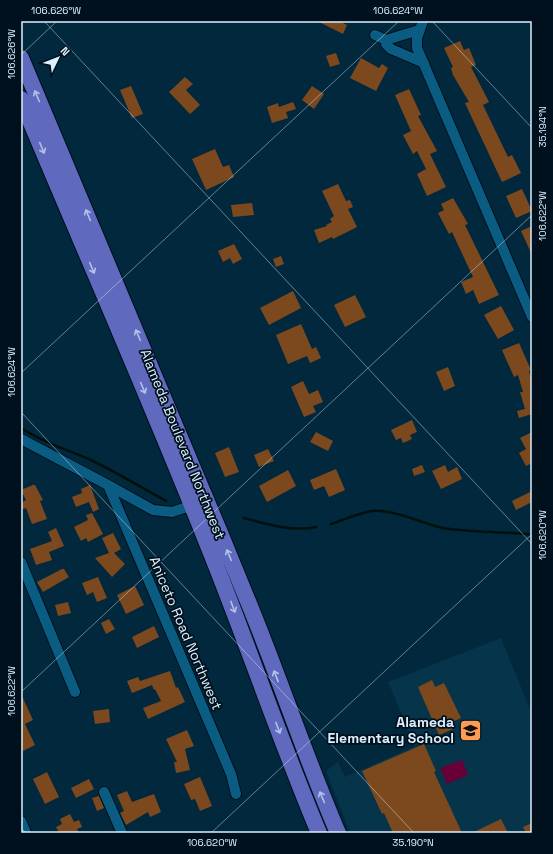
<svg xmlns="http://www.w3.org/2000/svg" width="553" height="854" viewBox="0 0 553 854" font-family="'Space Grotesk',sans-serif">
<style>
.built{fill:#05344b}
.green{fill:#670038}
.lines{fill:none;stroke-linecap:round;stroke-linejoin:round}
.stream{stroke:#00110d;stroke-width:2.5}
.building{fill:#7c491f}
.minor-casing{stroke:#00101c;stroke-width:12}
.primary-casing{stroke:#00101c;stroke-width:18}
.minor{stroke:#0a5c82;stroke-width:10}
.primary{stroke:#5f69bd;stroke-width:16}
.oneway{stroke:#b0c1e7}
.ticks{fill:none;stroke:#dcf0fe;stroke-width:1;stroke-opacity:0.45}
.labels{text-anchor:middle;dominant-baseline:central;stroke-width:3.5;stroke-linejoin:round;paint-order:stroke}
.street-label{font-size:14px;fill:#dcf0fe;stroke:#00101c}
.poi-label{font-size:14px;font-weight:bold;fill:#dcf0fe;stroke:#00101c;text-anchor:end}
.neatline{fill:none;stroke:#dcf0fe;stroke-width:1.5}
.ticks-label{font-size:10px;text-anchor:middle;fill:#dcf0fe}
</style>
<rect width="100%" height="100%" fill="#01283c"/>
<!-- built -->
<path class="built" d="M501,638L532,714V833H350L326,771L338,762L345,777L415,746L388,682Z"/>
<!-- green -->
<path class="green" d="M462,760L468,775L447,784L440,768Z"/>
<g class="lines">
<!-- stream -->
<path class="stream" d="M21,428C43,443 69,450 93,461C118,473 142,488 166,501
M244,518C266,524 293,532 316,527
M331,524C344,520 358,513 372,511C394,509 421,523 443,528C472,533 503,531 532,535"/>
</g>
<!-- building -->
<path class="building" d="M317,21H339L347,25L343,34Z
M460,41L464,50L469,48L476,65L471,67L489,102L483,105L508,157L512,155L521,173L502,182L465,103L469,102L453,75L451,68L453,67L444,48Z
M336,53L340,64L330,67L326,56Z
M361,58L379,68L382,64L388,68L376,91L350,78Z
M185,77L193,84L186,90L200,105L190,114L169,92Z
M131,86L143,114L132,118L120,90Z
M312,86L324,94L314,109L302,100Z
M409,89L421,115L418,116L437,151L430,154L446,187L427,196L417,174L426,169L417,151L413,154L403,135L411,131L395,95Z
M293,102L296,109L286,112L288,118L272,123L267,107L278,103L279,107Z
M215,149L223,167L229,165L234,177L206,190L192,159Z
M338,184L346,201L350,200L353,207L348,209L357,227L333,239L332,237L319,243L314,230L327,226L326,225L332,222L330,219L334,216L322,191Z
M522,189L532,211L516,218L506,196Z
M453,198L468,224L465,225L499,295L479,304L473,290L466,294L461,282L473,277L452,232L449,234L438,213L444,210L441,204Z
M252,203L254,215L233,217L231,205Z
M532,226V255L521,231Z
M234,244L242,259L233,264L230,258L223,262L218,251Z
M281,256L284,264L276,267L273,259Z
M293,291L301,308L269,325L260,308Z
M355,295L366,317L345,327L334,305Z
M501,306L514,330L498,339L484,315Z
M301,324L312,349L316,347L321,358L310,363L307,356L288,364L276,335Z
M519,343L531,370L529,371L532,383V414L519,418L517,411L525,409L520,392H523L518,375L514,377L502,350Z
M448,367L455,386L444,391L436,372Z
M303,381L309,394L318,390L323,402L313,406L316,412L304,417L291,387Z
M412,420L417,432L410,435L412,439L403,443L401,438L396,440L391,430Z
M316,432L333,441L328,451L310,442Z
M532,432V463L526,466L519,453L526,449L520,438Z
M229,447L239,472L225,477L215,453Z
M268,449L274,461L259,467L254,455Z
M422,465L425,472L414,476L412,469Z
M445,465L448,472L457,467L462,479L441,489L432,471Z
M336,469L345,490L329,497L324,486L314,490L310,480Z
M288,470L296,486L267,502L259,486Z
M33,485H35L43,500L40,501L47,519L32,524L26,508L23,509L21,504V503L26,500L21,490Z
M90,485L99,509L93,512L89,502L76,507L72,497L82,493L81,489Z
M532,491V502L516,510L512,501Z
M92,513L103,534L88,542L86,538L81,541L74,527L88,520L86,515Z
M56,528L64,546L49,552L52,560L36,565L30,549L52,541L48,532Z
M113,533L121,549L114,553L125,564L112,577L95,558L109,553L102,538Z
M62,569H64L69,577L43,592L37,582Z
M98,577L107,598L97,602L93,592L87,595L82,583Z
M135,586L144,605L126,614L117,595Z
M68,602L71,613L58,616L55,605Z
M109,619L115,629L106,634L101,623Z
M154,626L159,637L137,648L132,637Z
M170,671L176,688L178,687L185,702L148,719L143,708L161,701L155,689L154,690L152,685L132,693L127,681L138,677L140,681Z
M432,680L435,687L444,683L461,718L450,723L453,729L439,735L418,687Z
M21,694L33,720L25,724L35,745L23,751L21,746Z
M109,709L110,722L95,724L93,711Z
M187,730L194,746L185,749L190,770L176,773L174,762H177L166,739Z
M424,744L436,771L434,772L462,833H393L384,813L382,814L362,771Z
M47,772L59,797L45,804L33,779Z
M200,777L212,806L200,811L195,799L191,800L184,784Z
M89,779L94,789L76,798L71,788Z
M127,791L132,802L154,794L161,812L150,817L148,812L126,825L120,813L124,811L117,795Z
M99,796L104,808L97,811L92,798Z
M70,814L74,822L79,820L82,827L77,829L79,833H59L56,827L62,824L60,819Z
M501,819L508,833H472Z
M532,823V833H526L523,827Z"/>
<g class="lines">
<defs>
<path id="minor" d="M423,21L417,38V48L532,317
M375,35L386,40L419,30
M386,40V44L391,49L424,63
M21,439L108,485L153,510L172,512L196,504
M108,485L231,774L236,794
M21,562L75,692
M104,792L122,833
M21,821L26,833"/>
<path id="primary" d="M21,58C97,237 172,415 245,594C278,673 304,754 338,833
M21,99C83,247 148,394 207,543C246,639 279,738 319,833"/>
</defs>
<!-- minor casing -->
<use href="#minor" class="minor-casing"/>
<!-- primary casing -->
<use href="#primary" class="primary-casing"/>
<!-- minor -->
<use href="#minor" class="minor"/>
<!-- primary -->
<use href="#primary" class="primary"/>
</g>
<!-- one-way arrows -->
<defs><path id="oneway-shaft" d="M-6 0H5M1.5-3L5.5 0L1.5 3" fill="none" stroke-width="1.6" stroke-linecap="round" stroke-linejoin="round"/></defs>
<g class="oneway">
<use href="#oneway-shaft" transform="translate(37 96) rotate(-113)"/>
<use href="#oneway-shaft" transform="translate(42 148) rotate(67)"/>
<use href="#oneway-shaft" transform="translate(88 215) rotate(-113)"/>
<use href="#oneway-shaft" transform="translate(92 268) rotate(67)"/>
<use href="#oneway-shaft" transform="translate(138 335) rotate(-113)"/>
<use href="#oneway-shaft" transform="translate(143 388) rotate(67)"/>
<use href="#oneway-shaft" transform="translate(229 555) rotate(-113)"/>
<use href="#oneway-shaft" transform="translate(233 607) rotate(69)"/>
<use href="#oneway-shaft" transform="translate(276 676) rotate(-111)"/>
<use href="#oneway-shaft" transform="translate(278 728) rotate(69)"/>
<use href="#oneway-shaft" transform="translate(322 797) rotate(-113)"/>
</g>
<!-- ticks -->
<path class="ticks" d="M44,21L532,544M432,21L532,128M21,55L57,21M21,373L399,21M21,412L414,833M21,692L532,215M21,828L26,833M211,833L532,534"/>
<!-- icons -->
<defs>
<symbol id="school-square" viewBox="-11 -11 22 22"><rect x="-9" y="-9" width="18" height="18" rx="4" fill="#fc9d53" stroke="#00101c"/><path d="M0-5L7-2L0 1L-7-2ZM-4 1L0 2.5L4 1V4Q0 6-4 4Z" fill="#111"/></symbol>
</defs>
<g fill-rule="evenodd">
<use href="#school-square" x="458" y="718" width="25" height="25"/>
</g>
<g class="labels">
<!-- street labels -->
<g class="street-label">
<text transform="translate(183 444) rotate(68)">Alameda Boulevard Northwest</text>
<text transform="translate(186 633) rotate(67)">Aniceto Road Northwest</text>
</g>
<!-- poi labels -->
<g class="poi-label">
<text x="454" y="722">Alameda<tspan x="454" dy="16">Elementary School</tspan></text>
</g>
</g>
<!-- border -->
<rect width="553" height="854" fill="none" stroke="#00101c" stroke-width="44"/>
<!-- north arrow -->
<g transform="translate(58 58) rotate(47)" stroke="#00101c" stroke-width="3" paint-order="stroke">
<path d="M0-3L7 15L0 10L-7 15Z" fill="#dcf0fe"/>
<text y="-6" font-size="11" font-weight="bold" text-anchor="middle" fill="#dcf0fe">N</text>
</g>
<rect x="22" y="22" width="509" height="810" class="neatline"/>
<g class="ticks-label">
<text x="56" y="14">106.626°W</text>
<text x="398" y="14">106.624°W</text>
<text transform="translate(11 54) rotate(-90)" y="4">106.626°W</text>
<text transform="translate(542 127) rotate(-90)" y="4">35.194°N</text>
<text transform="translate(542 216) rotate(-90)" y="4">106.622°W</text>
<text transform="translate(11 372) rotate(-90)" y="4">106.624°W</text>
<text transform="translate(542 535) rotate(-90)" y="4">106.620°W</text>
<text transform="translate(11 691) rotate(-90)" y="4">106.622°W</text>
<text x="212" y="846">106.620°W</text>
<text x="413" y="846">35.190°N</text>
</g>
</svg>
